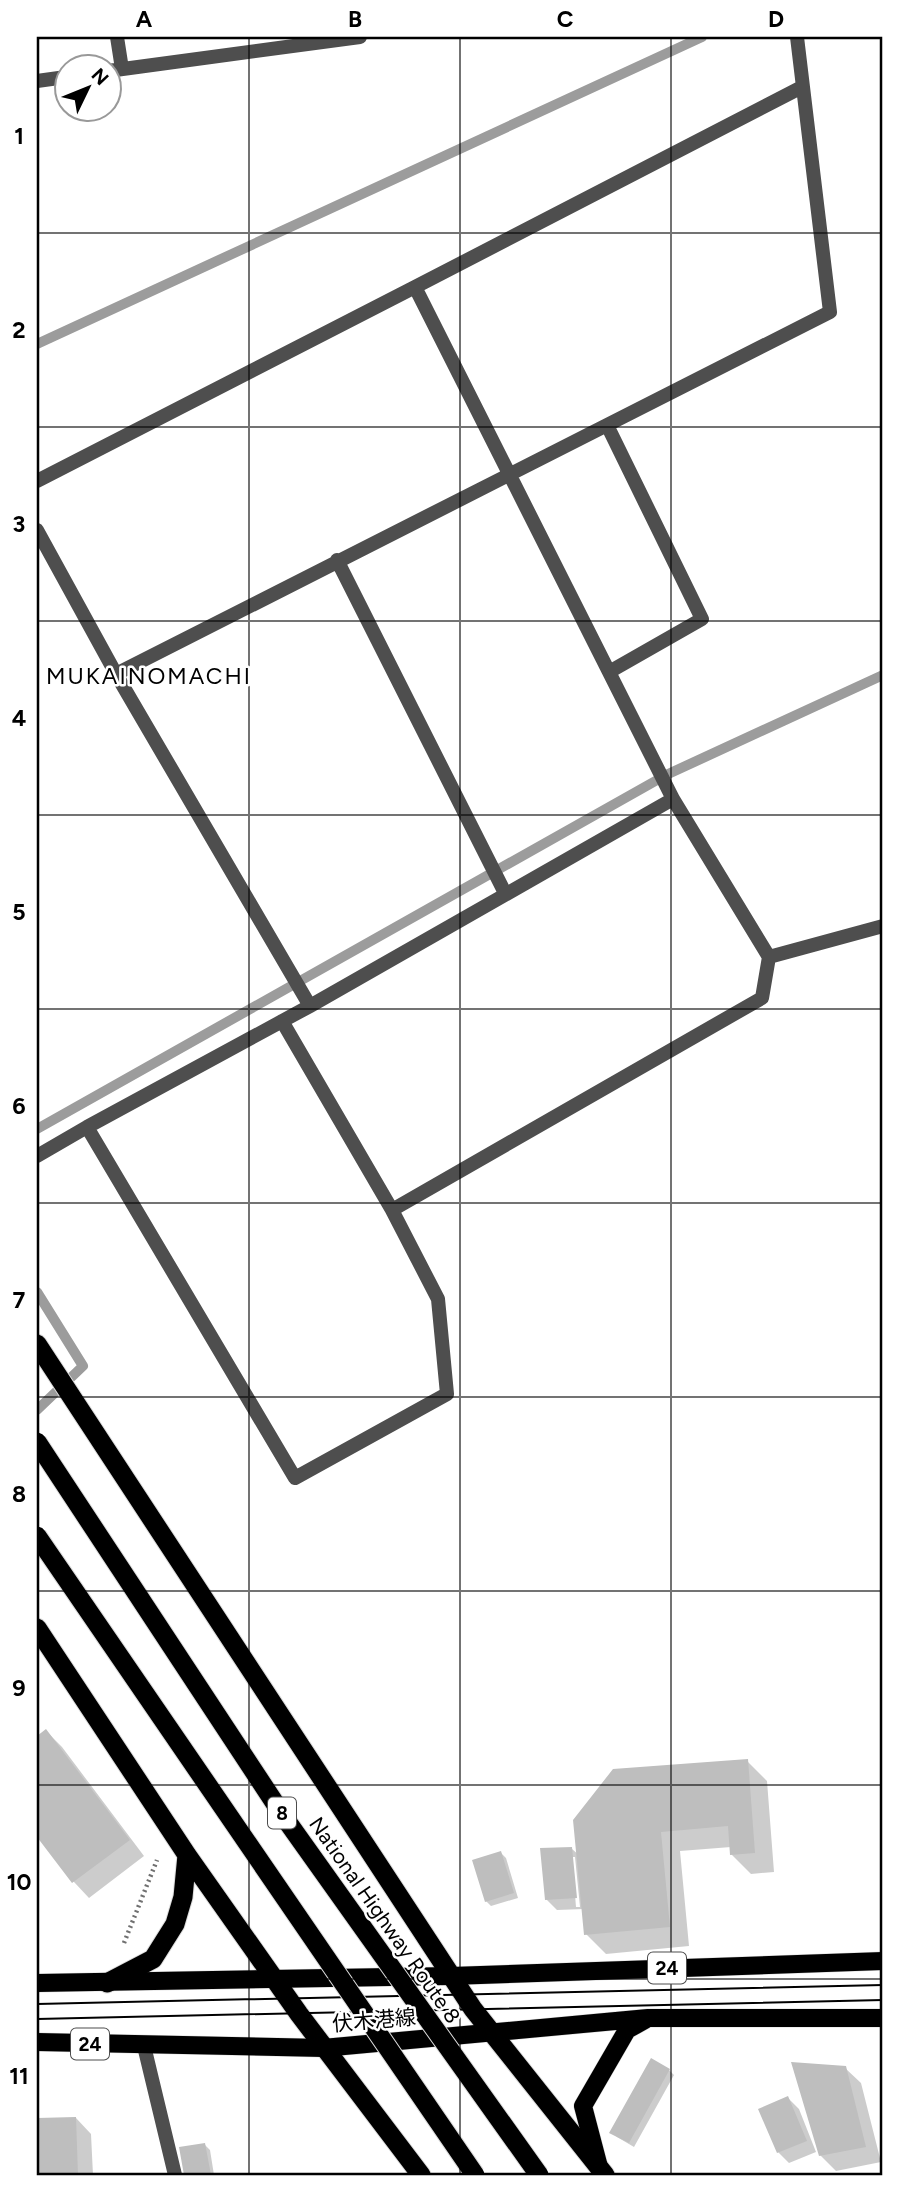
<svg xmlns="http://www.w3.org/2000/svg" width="920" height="2212" viewBox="0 0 920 2212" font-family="Figtree,'Noto Sans JP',sans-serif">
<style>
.shadow{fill:#0003;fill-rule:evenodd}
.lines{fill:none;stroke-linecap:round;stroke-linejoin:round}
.stream{stroke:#9c9c9c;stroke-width:10}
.building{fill:#bebebe}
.primary-casing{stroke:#dbdbdb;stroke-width:19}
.trunk-casing{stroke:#dbdbdb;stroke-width:21}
.path{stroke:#707070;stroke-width:4.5;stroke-dasharray:2 3.5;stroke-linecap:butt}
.minor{stroke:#4e4e4e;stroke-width:14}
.primary{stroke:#000;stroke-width:18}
.trunk{stroke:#000;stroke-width:19}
.tram{stroke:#000;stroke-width:2}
.trunk-bridge-casing{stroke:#dbdbdb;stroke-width:21;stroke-linecap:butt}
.trunk-bridge{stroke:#000;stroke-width:19}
.grid{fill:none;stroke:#000;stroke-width:2;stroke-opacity:0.55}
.labels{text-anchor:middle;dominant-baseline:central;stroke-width:5;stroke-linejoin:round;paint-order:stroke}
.shield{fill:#fff;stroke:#4c4c4c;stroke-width:2}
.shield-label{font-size:19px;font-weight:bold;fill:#000}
.street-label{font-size:21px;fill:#000;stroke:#fff}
.neighbourhood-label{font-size:23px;letter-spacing:2px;fill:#000;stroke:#fff}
.neatline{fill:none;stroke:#000;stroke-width:2.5}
.grid-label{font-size:23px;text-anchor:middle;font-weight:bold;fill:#000}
</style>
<rect width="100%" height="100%" fill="#fff"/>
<!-- shadow -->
<path class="shadow" d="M46,1731L62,1747L144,1856L89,1898L74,1882L37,1834V1738Z
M747,1761L767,1781L774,1872L751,1874L731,1854V1847L680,1851L689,1946L606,1954L586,1934L584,1909L557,1910L546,1899L572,1849L579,1855ZM572,1857H575L580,1907H576Z
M501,1853L506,1858L518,1898L491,1906L486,1901Z
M845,2068L861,2083L881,2162L836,2171L820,2155Z
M669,2070L674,2075L634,2147L617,2137L612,2132Z
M788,2098L799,2109L816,2152L789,2163L778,2152Z
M76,2118L91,2134L93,2175H37V2119Z
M205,2145L210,2150L214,2175H185L181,2149Z"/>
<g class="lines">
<!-- stream -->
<path class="stream" d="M37,344L702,37
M37,1129L666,775L883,675
M37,1292L83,1366L37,1410"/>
</g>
<!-- building -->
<path class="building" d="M46,1729L130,1840L72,1883L37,1837V1736Z
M748,1759L755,1853L730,1855L728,1826L661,1832L670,1927L584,1935L573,1820L613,1769Z
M572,1847L577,1898L545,1900L540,1848Z
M501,1851L514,1893L485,1902L472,1860Z
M651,2058L670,2069L629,2143L609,2133Z
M791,2062L846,2066L866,2147L819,2156Z
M788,2096L807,2141L777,2153L758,2109Z
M76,2117L78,2175H37V2118Z
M205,2143L211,2175H184L179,2147Z"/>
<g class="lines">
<defs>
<path id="primary" d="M37,1983L451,1976L883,1961
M37,2042L323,2048L648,2018H883
M599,2167L583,2106L627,2030L645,2020"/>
<path id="trunk" d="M37,1344L473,2009L605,2175
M37,1628L187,1855L299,2014L421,2175
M107,1983L153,1959L175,1924L183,1897L187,1855"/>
</defs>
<!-- primary casing -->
<use href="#primary" class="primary-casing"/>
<!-- trunk casing -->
<use href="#trunk" class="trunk-casing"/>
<!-- path -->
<path class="path" d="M124,1943L157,1860"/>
<!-- minor -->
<path class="minor" d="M117,37L122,69
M108,71L360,37
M37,81L66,77
M415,287L802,87
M607,425L702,619L609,672
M37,481L415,287L673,799
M37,530L116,674L310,1006
M337,560L505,893
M116,674L830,312L797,37
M769,957L883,926
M282,1021L392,1210L438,1299L447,1394L295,1478L87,1127L310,1006L673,799L769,957L762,998L392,1210
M37,1156L87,1127
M144,2046L175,2175"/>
<!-- primary -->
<use href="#primary" class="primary"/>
<!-- trunk -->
<use href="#trunk" class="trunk"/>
<!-- tram -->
<path class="tram" d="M37,2004L883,1985
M37,2019L883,2000"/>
<defs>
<path id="trunk-bridge" d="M37,1442L284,1817L539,2175
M37,1536L475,2175"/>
</defs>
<!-- trunk-bridge casing -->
<use href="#trunk-bridge" class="trunk-bridge-casing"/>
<!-- trunk-bridge -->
<use href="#trunk-bridge" class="trunk-bridge"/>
</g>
<!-- grid -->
<path class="grid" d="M249,37V2175M460,37V2175M671,37V2175M37,233H883M37,427H883M37,621H883M37,815H883M37,1009H883M37,1203H883M37,1397H883M37,1591H883M37,1785H883M37,1979H883"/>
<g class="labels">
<!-- shield labels -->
<g class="shield">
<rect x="268" y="1797.5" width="28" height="31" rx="5"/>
<rect x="648" y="1952.5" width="38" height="31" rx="5"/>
<rect x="71" y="2028.5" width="38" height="31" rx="5"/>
</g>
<g class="shield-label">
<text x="282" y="1813">8</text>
<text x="667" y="1968">24</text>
<text x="90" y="2044">24</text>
</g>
<!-- street labels -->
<g class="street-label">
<text transform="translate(385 1920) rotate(55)">National Highway Route 8</text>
<text transform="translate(374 2020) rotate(-5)">伏木港線</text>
</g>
<!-- neighbourhood labels -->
<g class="neighbourhood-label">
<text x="149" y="676">MUKAINOMACHI</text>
</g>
</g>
<!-- border -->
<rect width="920" height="2212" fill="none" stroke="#ffffff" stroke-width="77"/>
<!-- north arrow -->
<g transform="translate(88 88) rotate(47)"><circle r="33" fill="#ffffff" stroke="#999999" stroke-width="2"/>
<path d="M0-5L12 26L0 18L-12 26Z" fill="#000000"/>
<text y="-10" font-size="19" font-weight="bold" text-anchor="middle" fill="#000000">N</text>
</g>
<rect x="38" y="38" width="843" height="2136" class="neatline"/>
<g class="grid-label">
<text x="144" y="27">A</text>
<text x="355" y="27">B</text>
<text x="565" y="27">C</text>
<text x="776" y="27">D</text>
<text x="19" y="144">1</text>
<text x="19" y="338">2</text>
<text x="19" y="532">3</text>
<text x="19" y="726">4</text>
<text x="19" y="920">5</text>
<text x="19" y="1114">6</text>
<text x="19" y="1308">7</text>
<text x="19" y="1502">8</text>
<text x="19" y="1696">9</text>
<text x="19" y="1890">10</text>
<text x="19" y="2084">11</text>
</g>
</svg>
